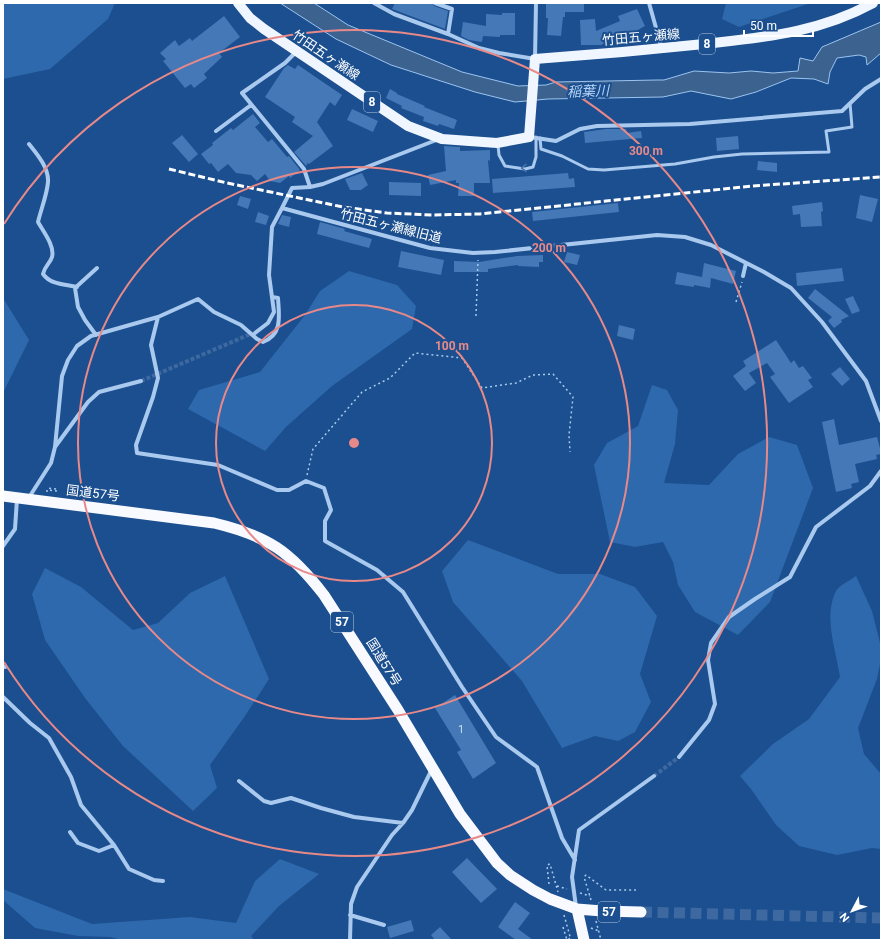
<svg xmlns="http://www.w3.org/2000/svg" width="884" height="943" viewBox="0 0 884 943" font-family="Roboto,'Noto Sans JP',sans-serif">
<style>
.green{fill:#2e69ad}
.water{fill:#3c6290;stroke:#9cc4f0}
.building{fill:#4478b7}
.lines{fill:none;stroke-linecap:round;stroke-linejoin:round}
.minor-tunnel{stroke:#3d69a0;stroke-width:4;stroke-dasharray:4 2;stroke-linecap:butt}
.trunk-tunnel{stroke:#3d69a0;stroke-width:11;stroke-dasharray:11 5.5;stroke-linecap:butt}
.path{stroke:#a9c9ee;stroke-width:1.5;stroke-dasharray:2 3;stroke-linecap:butt}
.service{stroke:#a9c9ee;stroke-width:3}
.minor{stroke:#a9c9ee;stroke-width:4}
.primary{stroke:#f0f6ff;stroke-width:10}
.trunk{stroke:#f8faff;stroke-width:11}
.rail{stroke:#fff;stroke-width:3;stroke-dasharray:7 3;stroke-linecap:butt}
.oneway{stroke:#4674ac}
.ring{fill:none;stroke:#e88989;stroke-width:2}
.labels{text-anchor:middle;dominant-baseline:central;stroke-width:4;stroke-linejoin:round;paint-order:stroke}
.number-label{font-size:11px;fill:#d0dded}
.shield{fill:#1b4f8f;stroke:#bbcadd;stroke-width:1}
.shield-label{font-size:12px;font-weight:bold;fill:#fff}
.street-label{font-size:13px;fill:#fff;stroke:#1b4f8f}
.water-label{font-size:14px;font-style:italic;fill:#b5d3f5;stroke:#1b4f8f}
.centre{fill:#e88989;stroke:#1b4f8f;stroke-width:2}
.ring-label{font-size:12px;text-anchor:middle;font-weight:bold;fill:#e88989;stroke:#1b4f8f;stroke-width:4;stroke-linejoin:round;paint-order:stroke}
</style>
<rect width="100%" height="100%" fill="#1b4f8f"/>
<!-- green -->
<path class="green" d="M3,3H115L108,19L50,69L3,79Z
M726,3H811L739,27L722,19Z
M349,271L397,285L416,306L412,329L332,386L286,427L265,451L188,409L199,390L260,372L305,315L320,291Z
M3,298L29,340L3,393Z
M652,385L667,390L678,410L675,444L664,483L709,485L738,454L769,437L797,445L813,488L770,602L738,635L695,612L678,585L673,562L663,542L635,547L610,542L594,465L607,443L638,426Z
M468,540L558,574H600L635,587L657,616L640,674L651,702L635,732L618,741L595,736L562,748L522,681L453,602L442,571Z
M45,568L81,587L133,630L158,623L190,593L225,576L269,679L245,716L210,765L217,788L193,811L123,746L85,698L45,640L32,594Z
M856,576L872,611L881,647V659L877,679L858,728L864,754L881,774V849L872,848L837,855L799,846L776,825L751,789L740,776L773,744L809,719L840,677C836,650 823,617 836,591C839,585 851,580 856,576Z
M280,859L319,874L279,906L251,936L254,940H122L110,937L78,936L35,928L3,900V889L92,924L190,917L236,923L255,881Z"/>
<!-- water -->
<path class="water" d="M280,3H314L348,25L462,72L518,86L546,85L556,82L657,80H664L694,71L729,73L751,71L773,73L798,71L800,58L813,61L822,47L881,22V53L867,65L866,57L859,55L837,58L830,72L828,84L814,79L791,78L756,92L731,99L691,91L663,97L548,99L515,102L475,92L391,65L336,39Z"/>
<!-- building -->
<path class="building" d="M395,3H432L434,6L448,11L445,29L392,9Z
M546,3H584V12H565V17H563L561,36L547,35L548,18H546Z
M637,9L645,26L636,31L638,35L622,42L620,36L601,45H581L580,20L595,19L596,31L620,21L618,16Z
M502,13H515V35H500V37L483,36L482,42L469,40L461,36L463,22L486,26V14L502,15Z
M224,16L240,37L219,53L222,57L204,74L207,78L194,88L191,84L185,88L163,61L166,59L160,53L175,40L179,46L190,38L192,41Z
M288,65L295,69L298,65L342,95L335,106L330,102L317,122L333,146L309,164L308,163L306,166L294,152L313,136L292,122L295,117L265,97L284,68Z
M390,89L397,93V94L425,106L424,107L457,120L454,129L439,124L438,126L423,121L424,117L401,108L402,106L386,98Z
M352,109L378,121L373,132L347,120Z
M253,114L260,123L255,127L268,142L272,139L287,157L289,156L300,170L290,178L289,176L280,183L270,181L265,174L257,181L251,175L236,173L228,164L218,172L211,163L209,164L201,154L213,145L212,143L231,128L233,130Z
M606,129H626L627,133L641,131L642,138L585,143L584,132Z
M182,135L198,154L189,162L172,143Z
M738,136L739,149L717,151L716,138Z
M444,146L460,147V151L490,150V161L488,160L490,183H474V196H458L459,183H456V180L430,185L428,175L446,171Z
M758,161L777,163V172L757,170Z
M362,173L368,185L361,190H350L345,179Z
M568,173L569,179L574,178L575,187L493,193L492,179Z
M389,182L421,183V196L389,195Z
M860,195L878,199L872,222L856,218Z
M240,196L251,199L248,209L237,205Z
M822,202L823,211L821,212L822,226L801,227L800,214L793,215L792,206Z
M618,203L619,212L533,221L532,212Z
M258,212L269,216L266,225L255,222Z
M282,215L291,217L289,227L278,224Z
M320,222L345,229L344,231L372,239L369,248L317,234Z
M401,251L444,260L441,275L398,267Z
M567,252L580,255L577,265L564,262Z
M543,255V262H539V267L518,266V265L488,269V272H454V261L479,262L517,256Z
M704,263L736,271L733,284L711,278L710,288L694,285V287L675,284L677,272L702,277Z
M842,268L844,281L797,286L796,273Z
M815,289L849,316L841,320L842,322L834,328L828,321L832,317L808,298Z
M853,296L860,311L852,314L845,299Z
M619,325L635,329L633,340L617,336Z
M776,340L791,363L794,360L799,368L803,366L812,378L808,380L813,387L789,403L770,377L775,374L767,363L749,373L756,383L745,391L733,376L746,366L743,361Z
M840,367L850,379L842,386L831,374Z
M834,419L839,445L877,437L881,452V454L876,455L877,459L855,464L859,482L851,484L852,488L836,492L822,422Z
M455,695L496,763L473,779L457,752L461,750L435,708Z
M467,858L497,889L481,903L452,872Z
M515,902L530,913L518,929L533,940H516L498,927Z
M411,920L414,931L390,938L387,927Z
M440,927L452,940H435L431,935Z"/>
<g class="lines">
<!-- minor-tunnel -->
<path class="minor-tunnel" d="M141,381L253,333
M654,776L679,757"/>
<!-- trunk-tunnel -->
<path class="trunk-tunnel" d="M641,912L881,918"/>
<!-- path -->
<path class="path" d="M736,302L742,282
M476,316L478,260
M307,475L313,449L362,392L390,378L415,353L462,358L482,388L516,383L533,375L553,374L573,397L569,435L570,452
M47,492V490L57,491V489L47,488
M549,884L547,865L550,864L558,892
M557,886L567,889
M580,893L590,896
M591,900L584,877L586,875L606,890H636
M564,915L571,940
M596,921L601,940
M563,927L567,940L571,938
M591,928L599,931"/>
<!-- service -->
<path class="service" d="M540,138L541,149L562,156L588,169L604,170L675,164L714,157L742,154L829,152L826,131L852,127L850,103
M498,145L499,155L505,166L525,169L533,167L536,157V137"/>
<!-- minor -->
<path class="minor" d="M374,3L394,14L448,34L479,48L499,53L535,59L536,3
M435,3L452,9L448,34
M649,3L662,49
M296,52L285,63L242,93L304,169L310,187
M216,131L251,105
M530,137L556,141L580,129L597,126L690,124L842,111L865,89L881,79
M439,139L323,184L310,187L292,188L282,208L430,248L473,253L495,252L657,235L685,237L711,245L764,272L791,288L822,322L866,381L881,421
M29,144C37,154 49,168 48,182C47,195 41,209 38,222C43,231 55,246 52,257C50,264 45,265 43,274C51,285 64,284 77,287
M743,276L746,263
M158,317L151,345L158,378L153,397L136,445L137,453L218,465L277,490H289L306,481L324,488L331,510L325,521V541L377,570L403,592L462,687L496,737L537,767L562,838L575,860
M255,333L268,323L274,312L269,275L272,227L282,208
M96,335L85,320L78,307L75,288L97,268
M55,447L88,402L99,392L141,381
M28,499L51,463L55,447L62,376L68,360L77,346L91,336L158,317L198,299L214,312L241,325L257,339L263,342C283,334 279,316 278,298L272,297
M3,546L15,529L17,499
M3,666L5,667
M3,697L30,723L49,738L71,777L81,805L114,845L129,869L154,880L163,881
M679,757L709,720L715,704L708,660L711,643L729,617L755,599L790,577L816,527L870,486L881,471
M239,781L264,801L271,803L291,798L321,808L354,817L403,823
M70,832L78,843L99,851L114,845
M576,907L572,877L579,830L654,776
M350,915L384,925
M350,940L351,904L357,887L392,835L403,823L412,810L432,769"/>
<!-- primary -->
<path class="primary" d="M238,3L250,18L264,29L408,126L442,139L497,143L529,137L535,59C592,55 648,50 704,44C765,37 818,33 873,3"/>
<!-- trunk -->
<path class="trunk" d="M3,496L214,523C268,536 290,551 324,595L398,710L460,814L497,863L510,875L533,890L550,899L577,909L602,911L641,912
M577,909L584,940"/>
<!-- rail -->
<path class="rail" d="M169,169L227,183L343,207L387,213L433,215L480,214L753,186L881,177"/>
</g>
<!-- one-way arrows -->
<defs><path id="oneway-chevron" d="M-2-3.5L2.5 0L-2 3.5" fill="none" stroke-width="1.6" stroke-linecap="round" stroke-linejoin="round"/></defs>
<use class="oneway" href="#oneway-chevron" transform="translate(524 168) rotate(179)"/>
<!-- distance rings -->
<g class="ring">
<circle cx="354" cy="443" r="138"/>
<circle cx="354" cy="443" r="276"/>
<path d="M4 224A413 413 0 1 1 4 662"/>
</g>
<g class="labels">
<!-- number labels -->
<g class="number-label">
<text x="461" y="729">1</text>
</g>
<!-- shield labels -->
<g class="shield">
<rect x="699" y="34" width="16" height="20" rx="3"/>
<rect x="364" y="92" width="16" height="20" rx="3"/>
<rect x="331" y="612" width="22" height="20" rx="3"/>
<rect x="598" y="902" width="22" height="20" rx="3"/>
</g>
<g class="shield-label">
<text x="707" y="44">8</text>
<text x="372" y="102">8</text>
<text x="342" y="622">57</text>
<text x="609" y="912">57</text>
</g>
<!-- street labels -->
<g class="street-label">
<text transform="translate(641 37) rotate(-5)">竹田五ヶ瀬線</text>
<text transform="translate(326 55) rotate(34)">竹田五ヶ瀬線</text>
<text transform="translate(391 226) rotate(14)">竹田五ヶ瀬線旧道</text>
<text transform="translate(93 493) rotate(7)">国道57号</text>
<text transform="translate(384 662) rotate(58)">国道57号</text>
</g>
<!-- water labels -->
<g class="water-label">
<text transform="translate(588 91) rotate(-2)">稲葉川</text>
</g>
</g>
<circle cx="354" cy="443" r="6" class="centre"/>
<g class="ring-label">
<text x="646" y="155">300 m</text>
<text x="549" y="252">200 m</text>
<text x="452" y="350">100 m</text>
</g>
<!-- border -->
<rect width="884" height="943" fill="none" stroke="#ffffff" stroke-width="8"/>
<!-- north arrow -->
<g transform="translate(852 911) rotate(229)" stroke="#1b4f8f" stroke-width="3" paint-order="stroke">
<path d="M0-3L7 15L0 10L-7 15Z" fill="#ffffff"/>
<text y="-6" font-size="11" font-weight="bold" text-anchor="middle" fill="#ffffff">N</text>
</g>
<!-- scale -->
<path d="M744 30v6h69v-6" fill="none" stroke="#ffffff" stroke-width="2"/>
<text x="750" y="30" font-size="12" fill="#ffffff" stroke="#1b4f8f" stroke-width="3" paint-order="stroke">50 m</text>
</svg>
